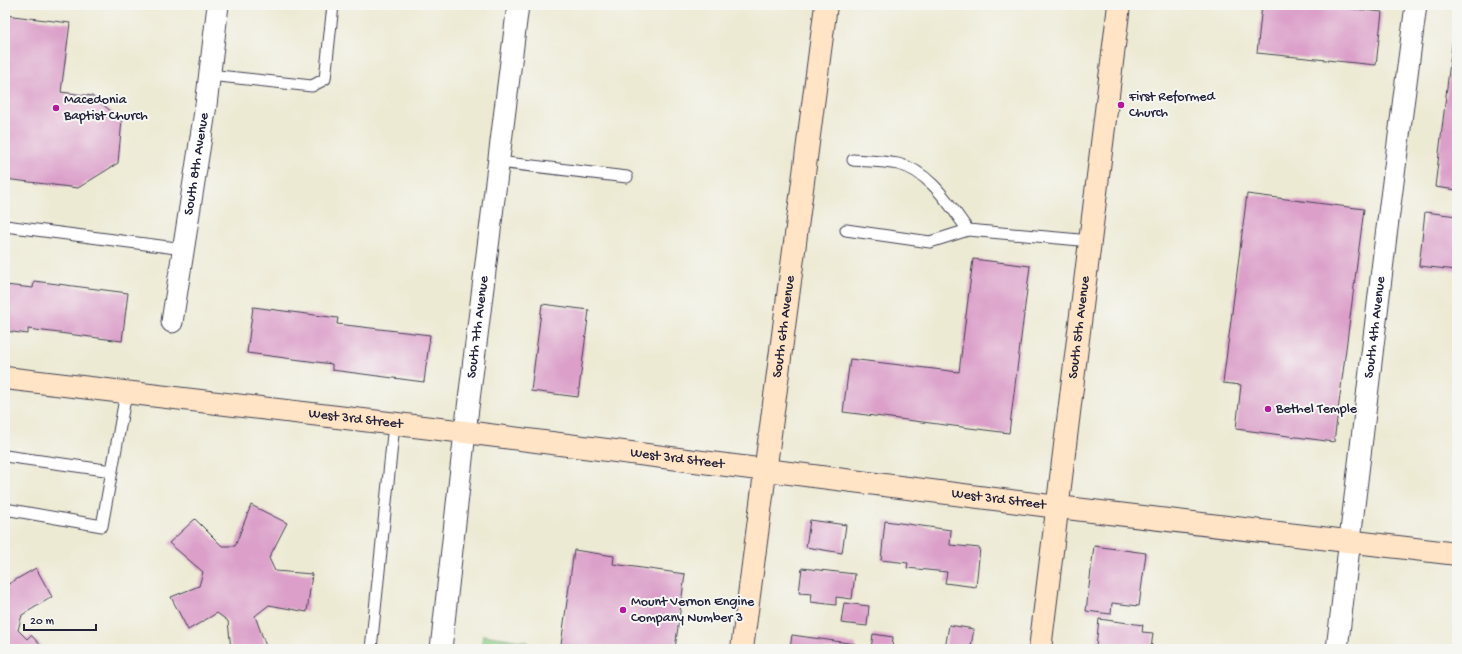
<svg xmlns="http://www.w3.org/2000/svg" width="1462" height="654" viewBox="0 0 1462 654" font-family="'Gochi Hand',sans-serif">
<style>
.green{fill:#8ed087;stroke:#587961}
.building{fill:#db9fc9}
.lines{fill:none;stroke-linecap:round;stroke-linejoin:round}
.lane-casing{stroke:#404052;stroke-width:13}
.street-casing{stroke:#404052;stroke-width:23}
.secondary-casing{stroke:#404052;stroke-width:24}
.lane{stroke:#fff;stroke-width:11}
.street{stroke:#fff;stroke-width:21}
.secondary{stroke:#ffe4c6;stroke-width:22}
.poi-dot{fill:#b5179e;stroke:#f6f6f2;stroke-width:1.5}
.labels{text-anchor:middle;dominant-baseline:central;stroke-width:4;stroke-linejoin:round;paint-order:stroke}
.poi-label{font-size:14px;fill:#22223b;stroke:#f6f6f2;text-anchor:start}
.street-label{font-size:14px;fill:#22223b;stroke:#f6f6f2}
</style>
<rect width="100%" height="100%" fill="#f6f6f2"/>
<filter id="ink" filterUnits="userSpaceOnUse"><feTurbulence type="fractalNoise" baseFrequency=".025" numOctaves="2"/><feDisplacementMap in="SourceGraphic" scale="8" xChannelSelector="R" yChannelSelector="G"/><feConvolveMatrix kernelMatrix="1 2 1 2 8 2 1 2 1" color-interpolation-filters="sRGB"/></filter>
<filter id="wash" filterUnits="userSpaceOnUse"><feTurbulence type="fractalNoise" baseFrequency=".012" numOctaves="4" result="noise"/><feDisplacementMap in="SourceGraphic" scale="16" xChannelSelector="R" yChannelSelector="G"/><feGaussianBlur stdDeviation="0.9" result="paint"/><feColorMatrix in="noise" values="0 0 0 0 0 0 0 0 0 0 0 0 0 0 0 0 0 1.4 0 .05"/><feComposite in="paint" operator="in"/></filter>
<g filter="url(#wash)">
<rect width="100%" height="100%" fill="#edead4"/>
<!-- green -->
<path class="green" d="M483,635L528,642L527,649H481Z"/>
<g id="blocks">
<!-- building -->
<path class="building" d="M1262,5H1317L1382,12L1376,65L1257,53Z
M1456,12H1457V190L1435,187Z
M5,15L70,23L61,92L92,96L122,120L118,163L78,188L5,179Z
M1247,194L1364,209L1334,442L1236,429L1241,385L1223,383Z
M1425,212L1457,216V270L1419,266Z
M973,259L1030,266L1009,433L843,412L850,359L959,372Z
M34,281L128,293L122,341L28,329V334L5,331V285L33,288Z
M542,304L589,310L578,397L531,391Z
M253,307L338,318L337,324L430,335L424,382L332,370V364L247,353Z
M251,505L287,523L269,558L275,571L312,574L307,612L269,605L255,616L267,649H231L228,621L217,613L188,630L171,597L199,586L203,572L169,543L195,519L222,546H235Z
M810,520L846,525L842,553L806,547Z
M885,521L951,530L950,545L980,548L976,587L945,583L947,572L907,568L908,563L881,560Z
M1094,546L1146,553L1139,606L1112,603L1111,614L1086,611Z
M574,550L614,556L613,564L685,574L675,649H588L561,645Z
M36,568L52,597L22,615L18,630L27,639L31,635L44,649H5V586Z
M802,568L855,574L852,599L836,597V605L811,602L812,594L799,593Z
M844,603L869,606L867,626L841,623Z
M1099,619L1143,625L1142,632L1153,633L1151,649H1116L1096,647Z
M949,625L974,629L971,646L990,649H945Z
M873,634L893,637L892,649H871Z
M792,635L856,644V649H790Z"/>
</g>
</g>
<g filter="url(#ink)">
<use href="#blocks" fill-opacity="0" stroke="#404052" stroke-width="1"/>
<g class="lines">
<defs>
<path id="lane" d="M209,75L312,86L325,79L333,5
M853,160C867,161 884,161 898,164C930,171 950,206 968,230
M498,162L627,177
M5,226L184,249
M846,230L930,242L968,230L1091,241
M5,456L112,471
M5,509L102,526L126,393
M371,649L394,424"/>
<g id="street">
<path id="s1" d="M172,322L206,105L218,5"/>
<path id="s2" d="M441,649L465,432L518,5"/>
<path id="s3" d="M1337,649L1386,236L1416,5"/>
</g>
<g id="secondary">
<path id="s4" d="M5,378L465,432L1058,507L1457,554"/>
<path id="s5" d="M742,649L826,5"/>
<path id="s6" d="M1040,649L1119,5"/>
</g>
</defs>
<!-- lane casing -->
<use href="#lane" class="lane-casing"/>
<!-- street casing -->
<use href="#street" class="street-casing"/>
<!-- secondary casing -->
<use href="#secondary" class="secondary-casing"/>
<!-- lane -->
<use href="#lane" class="lane"/>
<!-- street -->
<use href="#street" class="street"/>
<!-- secondary -->
<use href="#secondary" class="secondary"/>
</g>
</g>
<!-- markers -->
<g class="poi-dot">
<circle cx="1121" cy="105" r="4"/>
<circle cx="56" cy="108" r="4"/>
<circle cx="1268" cy="409" r="4"/>
<circle cx="623" cy="610" r="4"/>
</g>
<g class="labels">
<!-- poi labels -->
<g class="poi-label">
<text x="1129" y="97">First Reformed<tspan x="1129" dy="16">Church</tspan></text>
<text x="64" y="100">Macedonia<tspan x="64" dy="16">Baptist Church</tspan></text>
<text x="1276" y="409">Bethel Temple</text>
<text x="631" y="602">Mount Vernon Engine<tspan x="631" dy="16">Company Number 3</tspan></text>
</g>
<!-- street labels -->
<g class="street-label">
<text stroke="none"><textPath href="#s1" startOffset="160">South 8th Avenue</textPath></text>
<text stroke="none"><textPath href="#s2" startOffset="324">South 7th Avenue</textPath></text>
<text stroke="none"><textPath href="#s5" startOffset="325">South 6th Avenue</textPath></text>
<text stroke="none"><textPath href="#s6" startOffset="324">South 5th Avenue</textPath></text>
<text stroke="none"><textPath href="#s3" startOffset="324">South 4th Avenue</textPath></text>
<text stroke="none"><textPath href="#s4" startOffset="353">West 3rd Street</textPath></text>
<text stroke="none"><textPath href="#s4" startOffset="677">West 3rd Street</textPath></text>
<text stroke="none"><textPath href="#s4" startOffset="1001">West 3rd Street</textPath></text>
</g>
</g>
<!-- margin -->
<rect width="1462" height="654" fill="none" stroke="#f6f6f2" stroke-width="20"/>
<!-- scale -->
<path d="M24 624v6h72v-6" fill="none" stroke="#22223b" stroke-width="2"/>
<text x="30" y="624" font-size="12" fill="#22223b" stroke="#f6f6f2" stroke-width="3" paint-order="stroke">20 m</text>
</svg>
